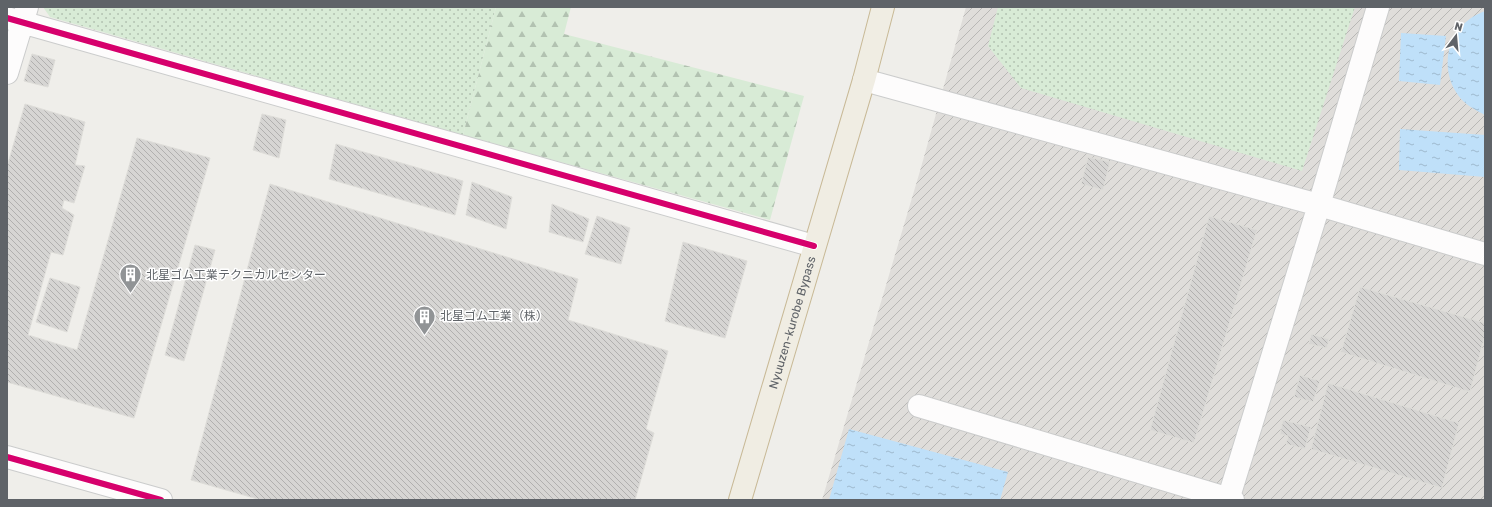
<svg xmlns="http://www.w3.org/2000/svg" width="1492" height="507" viewBox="0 0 1492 507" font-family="Rubik,'Noto Sans JP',sans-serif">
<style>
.industrial{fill:url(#industrial-furrows)}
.grass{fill:url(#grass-dots)}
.forest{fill:url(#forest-firs)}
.water{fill:url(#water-ripples)}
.building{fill:url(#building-back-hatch);stroke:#deddd9}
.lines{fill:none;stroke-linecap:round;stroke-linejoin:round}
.minor-casing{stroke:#cbcccc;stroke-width:24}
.highway-casing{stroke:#c8b996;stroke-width:24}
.minor{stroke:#fdfcfc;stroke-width:22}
.highway{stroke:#f0ede3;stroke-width:22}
.cycleway-casing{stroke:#fff;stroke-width:8}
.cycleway{stroke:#d6006c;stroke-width:6}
.labels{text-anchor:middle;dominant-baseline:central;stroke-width:3;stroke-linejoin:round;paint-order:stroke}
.poi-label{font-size:12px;fill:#5f6368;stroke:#fff;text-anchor:start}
.street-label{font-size:12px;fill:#5f6368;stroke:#fff}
</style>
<defs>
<pattern id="industrial-furrows" width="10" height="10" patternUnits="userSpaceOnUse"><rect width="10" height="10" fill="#dfddda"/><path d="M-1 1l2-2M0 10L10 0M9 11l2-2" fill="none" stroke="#b8b7b5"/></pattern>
<pattern id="grass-dots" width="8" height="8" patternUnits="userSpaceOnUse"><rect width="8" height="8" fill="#d8ebd6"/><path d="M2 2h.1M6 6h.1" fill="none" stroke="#b2c2b1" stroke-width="1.8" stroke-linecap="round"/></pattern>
<pattern id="forest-firs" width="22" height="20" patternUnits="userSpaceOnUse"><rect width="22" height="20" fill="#d8ebd6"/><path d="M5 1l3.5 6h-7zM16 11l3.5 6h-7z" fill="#b2c2b1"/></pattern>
<pattern id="water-ripples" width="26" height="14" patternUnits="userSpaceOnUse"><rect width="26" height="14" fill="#bfe0f9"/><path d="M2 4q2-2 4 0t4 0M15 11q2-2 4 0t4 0" fill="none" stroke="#9eb9cd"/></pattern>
<pattern id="building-back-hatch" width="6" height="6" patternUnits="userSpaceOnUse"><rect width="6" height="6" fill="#d6d5d3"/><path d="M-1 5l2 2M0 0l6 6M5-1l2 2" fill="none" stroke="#b1b0af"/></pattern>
</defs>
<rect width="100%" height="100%" fill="#efeeea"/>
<!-- industrial -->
<path class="industrial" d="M966,7H1485V500H822L920,171Z"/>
<!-- grass -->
<path class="grass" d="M43,7H496L463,135L50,17Z
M998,7H1355L1302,171L1021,88L988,46Z"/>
<!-- forest -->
<path class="forest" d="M496,7H571L564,34L804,96L770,220L463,135Z"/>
<!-- water -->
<path class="water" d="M1485,11V115C1475,110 1464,104 1458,95C1440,70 1446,35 1471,18C1475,15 1480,13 1485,11Z
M1401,33L1446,36L1440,85L1399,81Z
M1400,129L1485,135V177L1399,170Z
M849,429L1008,472L1000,500H829Z"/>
<!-- building -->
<path class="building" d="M32,54L55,60L48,87L24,81Z
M25,104L85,122L75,165L85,166L74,203L64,200L62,208L74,215L63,255L51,252L28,335L77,350L137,138L210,158L134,418L7,382V167Z
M262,114L286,120L279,158L253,150Z
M336,144L463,181L455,215L329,179Z
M1088,157L1110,162L1103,190L1081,184Z
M472,182L512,197L506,229L466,215Z
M270,184L578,279L568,320L668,351L646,429L654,433L635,500H261L191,480Z
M552,204L589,219L583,242L549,232Z
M597,216L630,228L621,264L585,254Z
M1209,216L1257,230L1194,443L1150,430Z
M683,242L747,261L725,338L665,321Z
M195,245L215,250L184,361L165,355Z
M50,278L80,287L67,332L36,322Z
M1360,287L1485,323V335L1470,392L1341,352Z
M1311,334L1329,339L1327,348L1309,344Z
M1300,375L1320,381L1313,402L1294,397Z
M1328,383L1459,423L1442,488L1311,449Z
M1283,420L1311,427L1305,449L1286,444L1288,436L1280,434Z"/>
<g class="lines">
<defs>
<path id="minor" d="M7,18L814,246
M7,73L27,7
M864,80L1319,205L1485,254
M919,406L1233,500
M7,457L161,500
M1228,500L1319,205L1378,7"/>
<g id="highway">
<path id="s1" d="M740,500L864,80L883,7"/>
</g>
</defs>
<!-- minor casing -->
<use href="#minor" class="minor-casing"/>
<!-- highway casing -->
<use href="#highway" class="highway-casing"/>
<!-- minor -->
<use href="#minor" class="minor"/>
<!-- highway -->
<use href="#highway" class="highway"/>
<defs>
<path id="cycleway" d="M7,18L814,246
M7,457L161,500"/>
</defs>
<!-- cycleway casing -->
<use href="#cycleway" class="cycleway-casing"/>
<!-- cycleway -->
<use href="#cycleway" class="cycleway"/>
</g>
<!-- icons -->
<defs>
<symbol id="building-pin" viewBox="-11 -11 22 30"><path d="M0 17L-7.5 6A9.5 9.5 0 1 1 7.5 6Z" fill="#919496" stroke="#fff"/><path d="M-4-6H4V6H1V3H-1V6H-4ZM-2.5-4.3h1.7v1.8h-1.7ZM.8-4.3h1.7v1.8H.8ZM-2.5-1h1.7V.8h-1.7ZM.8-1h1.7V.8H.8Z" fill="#fff"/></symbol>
</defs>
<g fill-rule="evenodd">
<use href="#building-pin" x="118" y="262" width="25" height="34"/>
<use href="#building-pin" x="412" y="304" width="25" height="34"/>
</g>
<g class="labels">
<!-- poi labels -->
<g class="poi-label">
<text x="146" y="275">北星ゴム工業テクニカルセンター</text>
<text x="440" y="316">北星ゴム工業（株）</text>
</g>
<!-- street labels -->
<g class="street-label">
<text stroke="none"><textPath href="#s1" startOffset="185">Nyuuzen-kurobe Bypass</textPath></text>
</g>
</g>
<!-- border -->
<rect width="1492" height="507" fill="none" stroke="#5f6368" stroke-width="16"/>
<!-- north arrow -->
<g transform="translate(1456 36) rotate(16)" stroke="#ffffff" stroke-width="3" paint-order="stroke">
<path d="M0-3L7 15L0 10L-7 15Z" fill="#5f6368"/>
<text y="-6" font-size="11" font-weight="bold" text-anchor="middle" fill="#5f6368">N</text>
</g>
</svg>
